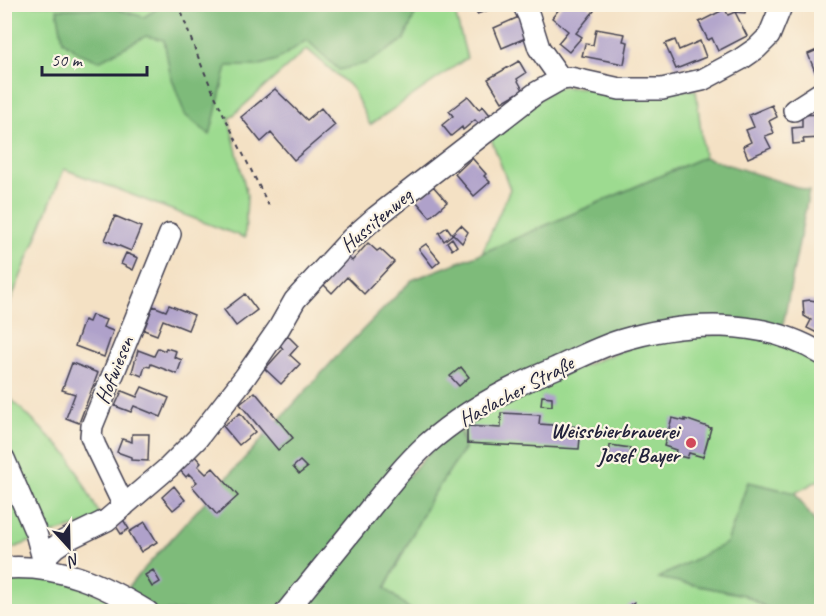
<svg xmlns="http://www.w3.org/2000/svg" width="826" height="616" viewBox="0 0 826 616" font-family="Caveat,sans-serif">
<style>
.green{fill:#9ddb90;stroke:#607e66;stroke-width:1.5}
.forest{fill:#7ebb7a;stroke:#506e5a;stroke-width:1.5}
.building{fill:#afa1ca}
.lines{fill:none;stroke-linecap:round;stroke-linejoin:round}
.minor-casing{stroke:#423f50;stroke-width:24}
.path{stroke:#423f50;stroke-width:2;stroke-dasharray:4.5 4.5;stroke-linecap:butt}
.minor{stroke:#fff;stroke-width:21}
.poi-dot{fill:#d1495b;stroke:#fcf5e5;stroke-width:2}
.labels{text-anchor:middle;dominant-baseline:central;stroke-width:4.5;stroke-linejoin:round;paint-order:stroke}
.street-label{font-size:21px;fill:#22223b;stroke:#fcf5e5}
.poi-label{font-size:21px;font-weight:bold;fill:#22223b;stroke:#fcf5e5;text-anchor:end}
</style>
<rect width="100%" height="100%" fill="#fcf5e5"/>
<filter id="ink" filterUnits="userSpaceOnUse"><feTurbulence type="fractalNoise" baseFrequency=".0167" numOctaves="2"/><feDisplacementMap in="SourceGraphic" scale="12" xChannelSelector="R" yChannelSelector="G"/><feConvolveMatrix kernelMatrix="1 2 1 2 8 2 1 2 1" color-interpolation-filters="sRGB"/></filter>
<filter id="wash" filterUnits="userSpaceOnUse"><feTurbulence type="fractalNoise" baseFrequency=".008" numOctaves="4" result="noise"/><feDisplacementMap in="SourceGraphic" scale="24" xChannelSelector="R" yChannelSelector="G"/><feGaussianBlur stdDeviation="1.35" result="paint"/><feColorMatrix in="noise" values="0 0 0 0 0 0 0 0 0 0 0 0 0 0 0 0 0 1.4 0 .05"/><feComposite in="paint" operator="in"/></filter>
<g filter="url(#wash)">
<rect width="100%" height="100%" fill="#f4e1c4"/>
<!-- green -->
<path class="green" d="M5,5H453L467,58L370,125L352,88L307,49L229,119L247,195L245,238L64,169L5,315Z
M556,87L696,90L704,157L482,253L510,189L490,136Z
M741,333L821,354V479L795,493L748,482L727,543L659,578L745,595L772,611H412L385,589L431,498L464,449L462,423L503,397L652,339Z
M4,392L69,456L102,519L54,533L5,551Z
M4,573L64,580L140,611H5Z"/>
<!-- forest -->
<path class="forest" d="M163,5V4L419,5L404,40L367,63L339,70L307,40L277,60L257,66H227L210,135L185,115L170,73L164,40L146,36L99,61L79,53L63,41L57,9L112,8L144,17Z
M704,157L809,191L782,330L630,336L456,414L279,611H146L122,596L133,581L340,353L412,280L482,253Z
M458,422L464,449L431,498L385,588L412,611L293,612L353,535Z
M748,482L795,493L821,531V611H772L745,595L658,578L727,543Z"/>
<g id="blocks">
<!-- building -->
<path class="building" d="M563,4H587L594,11L576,33L582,37L569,52L558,43L568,31L552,18Z
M736,4H747L745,13L735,12Z
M474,5H496L497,7L477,14Z
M725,9L728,15L735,12L747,36L718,51L712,38L708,40L699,22Z
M521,16L530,36L502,48L494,28Z
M596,29L625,34L623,41L628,42L624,64L582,56L585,44L593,45Z
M675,40L679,50L700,41L706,57L676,69L665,44Z
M822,48V72L816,74L808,54Z
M519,61L526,73L517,79L523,90L502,102L488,79Z
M275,89L307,120L321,108L335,125L294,160L271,133L261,142L241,117Z
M468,96L479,109L483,106L490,115L479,124L475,120L463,130L462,127L451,136L442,125L453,116L449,111Z
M772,105L777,117L769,121L774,133L765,136L771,148L748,158L743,146L751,142L746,130L754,127L749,115Z
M822,114V138L803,139L804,143L793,144L792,128L802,127V115Z
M472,158L486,174L484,176L490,182L474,196L455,174Z
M433,186L447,202L430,217L416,201Z
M115,216L141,227L131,251L105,240Z
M461,225L468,232L462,243L453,234L444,241L439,233L447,227L452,234Z
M452,238L457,246L452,250L447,242Z
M368,243L377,251L380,249L394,262L364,294L347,277L332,293L321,282L347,256L352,261Z
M426,244L440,261L433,267L419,249Z
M126,253L138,258L133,270L121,264Z
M245,294L257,310L236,326L224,310Z
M810,300L822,302V330L819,334L807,328L811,320L804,316L803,301Z
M169,305L194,315L188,330L163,320L157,335L144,330L153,306L166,311Z
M92,315L106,320L103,327L113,331L104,357L75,346L84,320L89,322Z
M288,336L298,346L290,355L300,364L281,384L265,369L283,349L280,345Z
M158,348L165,351L166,348L176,351L174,357L182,360L177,374L151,364L150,367L145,366L142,376L132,372L138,350L154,356Z
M72,363L98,373L79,423L66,418L75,394L62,390Z
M461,367L469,377L459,386L450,376Z
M142,387L169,398L161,417L134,406L131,412L115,406L122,391L137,397Z
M255,392L293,438L278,450L240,404Z
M542,396L552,397V406L541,405Z
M240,413L255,432L239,445L223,426Z
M501,413L540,415L539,424L581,427L579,449L467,443V426L501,428Z
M672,418L685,421V419L711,428L703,457L689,453L687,458L675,455L676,450L664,446Z
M132,434H149L148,461L131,460V457L117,452L122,439L132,442Z
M610,445L630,448L629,461L609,459Z
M193,454L201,463L198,466L206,474L213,468L238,496L217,515L192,486L197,482L189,474L186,477L178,468Z
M300,461L307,468L299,474L293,467Z
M174,486L185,500L173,510L162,497Z
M122,518L129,529L121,534L114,523Z
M145,522L157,542L141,552L129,532Z
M153,570L160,582L152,587L145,575Z
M634,602L640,612H619Z"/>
</g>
</g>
<g filter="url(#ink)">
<use href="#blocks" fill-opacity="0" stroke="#423f50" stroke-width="1.5"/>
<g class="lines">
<defs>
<path id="minor" d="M523,4L529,16L539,48L561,79
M794,110L822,92
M4,459L36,533L43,559
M124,506L95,446L91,436L92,426L170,234
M4,568C60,564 102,584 148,612
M40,568L43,559L55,547L64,541L107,520L169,467L197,439L245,377L279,328L295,300L351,239L376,217L536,93L561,79L570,78L620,89H662L702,80L741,59L757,48L769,36L782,4
M286,612C312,580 338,548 364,516C384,491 403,466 427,444C464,411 510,387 556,368C576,359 597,348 619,341C684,321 762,317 822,354"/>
</defs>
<!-- minor casing -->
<use href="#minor" class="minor-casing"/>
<!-- path -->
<path class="path" d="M179,4C201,75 237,141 270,208"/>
<!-- minor -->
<use href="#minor" class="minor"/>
</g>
</g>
<!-- markers -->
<circle class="poi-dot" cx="691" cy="443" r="6"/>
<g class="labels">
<!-- street labels -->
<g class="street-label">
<text transform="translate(376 220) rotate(-40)">Hussitenweg</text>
<text transform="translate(114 370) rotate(-68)">Hofwiesen</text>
<text transform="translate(516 391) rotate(-28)">Haslacher Straße</text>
</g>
<!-- poi labels -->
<g class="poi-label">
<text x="679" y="431">Weissbierbrauerei<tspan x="679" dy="24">Josef Bayer</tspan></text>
</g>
</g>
<!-- margin -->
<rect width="826" height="616" fill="none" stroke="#fcf5e5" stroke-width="24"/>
<!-- north arrow -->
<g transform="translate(69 547) rotate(158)" stroke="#fcf5e5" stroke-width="4.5" paint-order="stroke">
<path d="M0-4.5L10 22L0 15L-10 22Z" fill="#22223b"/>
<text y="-9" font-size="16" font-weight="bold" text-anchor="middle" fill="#22223b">N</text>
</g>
<!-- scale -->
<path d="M42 66v9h105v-9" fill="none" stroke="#22223b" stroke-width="3"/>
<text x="51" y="66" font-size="18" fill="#22223b" stroke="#fcf5e5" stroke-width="4.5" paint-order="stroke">50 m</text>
</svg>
